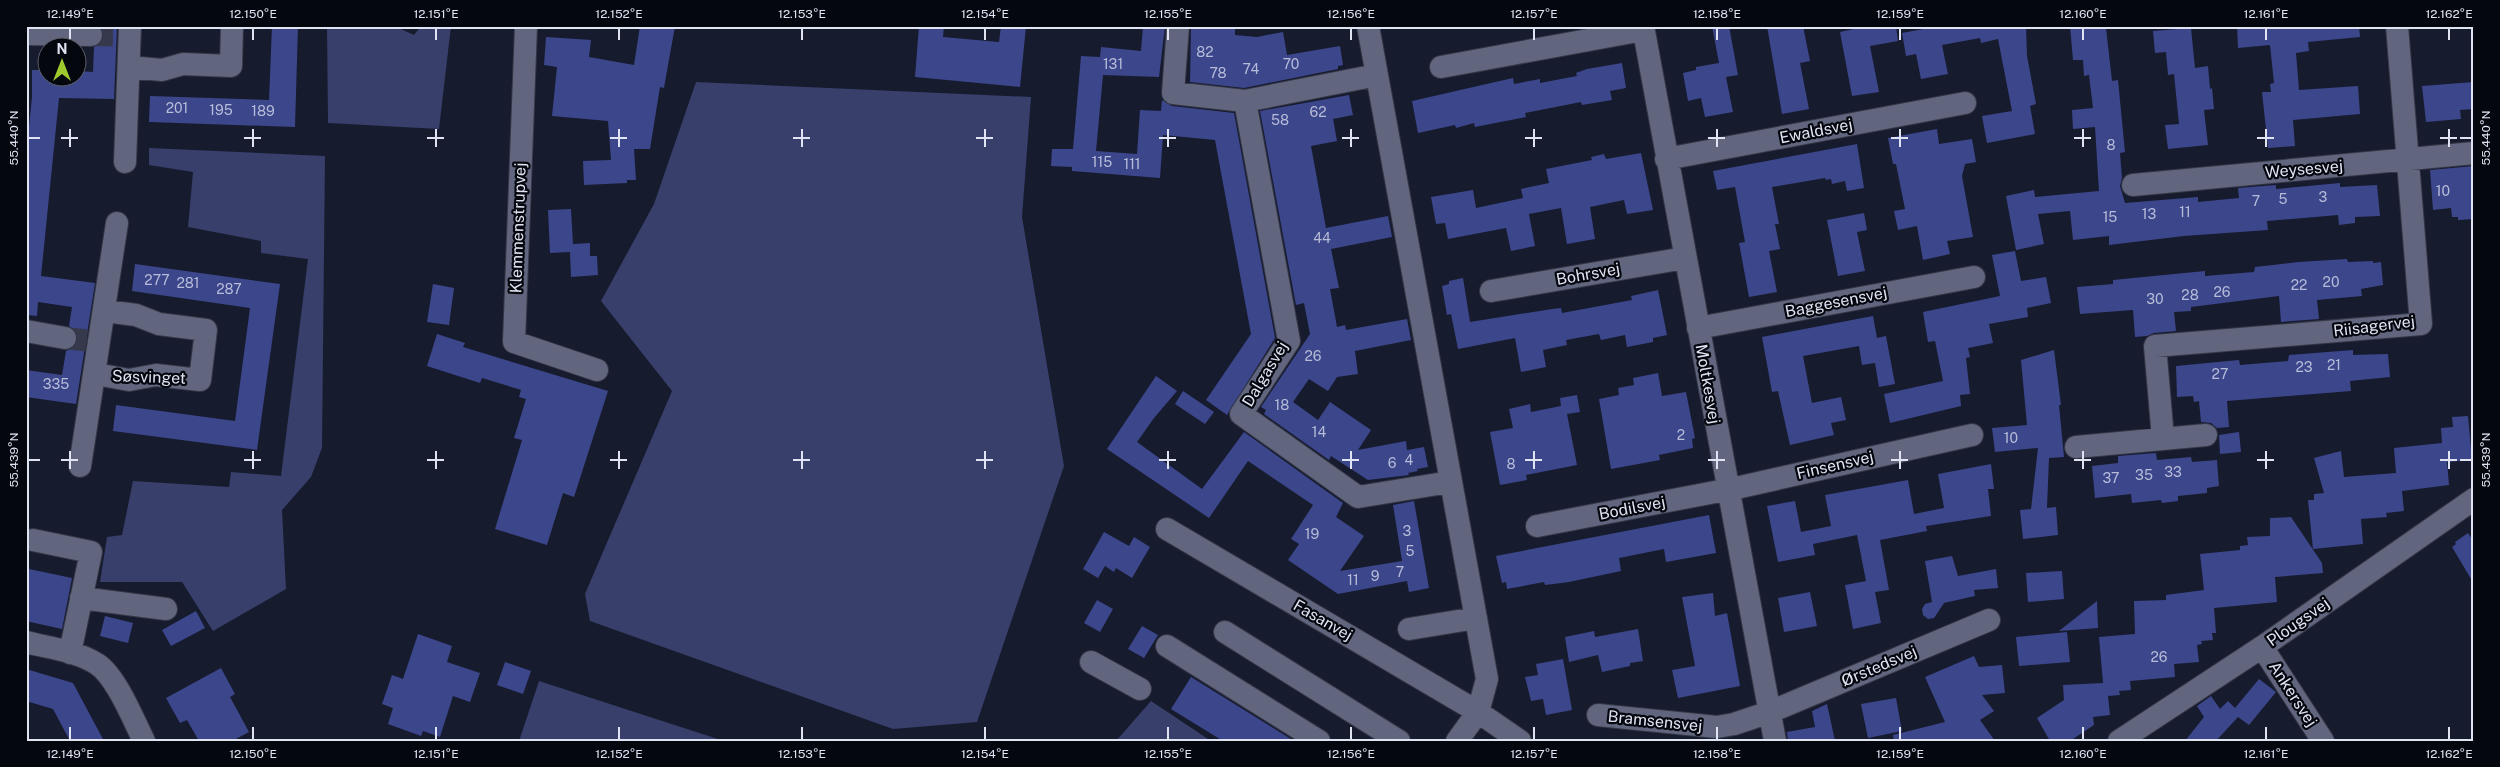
<svg xmlns="http://www.w3.org/2000/svg" width="2500" height="767" viewBox="0 0 2500 767" font-family="'Public Sans',sans-serif">
<style>
.green{fill:#373f6a}
.building{fill:#3c468b}
.lines{fill:none;stroke-linecap:round;stroke-linejoin:round}
.minor-tunnel{stroke:#35394b;stroke-width:22;stroke-dasharray:22 11;stroke-linecap:butt}
.minor-casing{stroke:#343746;stroke-width:24}
.minor{stroke:#61667e;stroke-width:22}
.ticks{fill:none;stroke:#e0e3f1;stroke-width:2}
.labels{text-anchor:middle;dominant-baseline:central;stroke-width:4.5;stroke-linejoin:round;paint-order:stroke}
.number-label{font-size:14px;fill:#b7bcd8}
.street-label{font-size:16px;fill:#e0e3f1;stroke:#05070f}
.neatline{fill:none;stroke:#e0e3f1;stroke-width:2}
.ticks-label{font-size:12px;text-anchor:middle;fill:#e0e3f1}
</style>
<rect width="100%" height="100%" fill="#171b2e"/>
<!-- green -->
<path class="green" d="M327,26H394L414,35L421,26H451L439,129L328,123Z
M696,82L1031,97L1022,217L1064,466L977,722L893,729L590,621L585,594L672,391L601,301L654,204Z
M149,148L325,156L322,448L311,477L282,510L286,589L213,631L182,582H100L107,537L122,535L133,481L229,487L231,472L281,476L308,259L261,253V241L188,227L193,172L149,165Z
M539,681L724,741H519Z
M1151,701L1211,741H1116Z"/>
<!-- building -->
<path class="building" d="M100,26H117L114,99L59,98L41,276L95,283L76,404L26,397V370L62,375L66,351L75,347L78,340L77,333L69,326L72,307L38,302L37,316L26,315V156L32,97V70H48V78H78V71L93,72L94,47L102,42L104,36Z
M272,26H298L295,127L149,122L150,96L269,100Z
M640,26H675L664,88L660,87L650,149H634L636,180H627V183L584,185L583,161L611,160L608,121L552,116L557,67L544,65L546,37L591,40L589,57L634,65Z
M919,26H944L943,37L999,42L1001,26H1026L1020,87L915,77Z
M1143,26H1165L1159,77L1103,75L1096,151L1137,154L1140,110L1161,111L1162,100L1172,106L1234,113L1275,338L1227,415L1206,400L1251,334L1215,140L1163,135L1160,178L1072,171V167L1051,166L1052,149H1073L1081,56L1100,57L1101,47L1141,51Z
M1191,26H1235V35L1257,37L1283,32L1287,55L1340,46L1343,65L1338,66V69L1244,88L1190,82Z
M1712,26H1729L1738,75L1726,77L1733,112L1705,117L1701,98L1688,101L1683,73L1696,70V67L1719,63Z
M1767,26H1803L1810,61L1800,63L1809,109L1782,114Z
M1867,26H1896L1898,41L1870,46L1879,92L1852,96L1840,32Z
M1939,26H2026L2027,56L2036,104L2030,106L2035,134L1987,143L1982,116L2012,111L1998,39L1981,43L1980,38L1942,45L1948,74L1921,79L1916,54L1906,56L1902,33Z
M2070,26L2106,28L2112,81L2118,80L2125,152L2120,153L2122,178L2120,186L2125,203L2198,197V202L2239,198L2238,188L2276,185V189L2340,183V187L2377,185L2380,216L2355,217V223L2339,225L2338,215L2267,221L2268,230L2184,236L2109,245V236L2073,240L2070,211L2038,214L2044,244L2016,250L2006,196L2034,190L2035,197L2099,191L2095,127L2073,129L2072,110L2093,108L2089,75L2084,76L2083,60H2073Z
M2237,26H2359L2360,37L2308,42L2309,51L2296,53L2299,90L2358,86L2360,114L2293,120L2295,146L2268,148L2262,92H2271L2270,84L2274,83L2270,45L2238,48Z
M2191,28L2195,68L2208,66L2210,89L2212,88L2214,109L2204,110L2208,145L2168,149L2165,125L2179,124L2174,74L2168,75L2166,52L2155,53L2153,31Z
M1622,63L1626,88L1610,91L1612,100L1582,105L1581,102L1525,113L1526,117L1475,127L1474,123L1456,128L1455,125L1418,133L1412,101L1513,78L1514,84L1540,79V83L1577,76L1576,73L1587,69Z
M2474,82V109L2460,110L2461,119L2426,122L2422,86Z
M1349,95L1353,115L1333,119L1337,141L1311,146L1326,228L1388,216L1392,237L1331,249L1339,288L1330,289L1337,327L1345,325L1346,330L1407,319L1411,340L1355,351L1358,374L1337,377L1328,391L1309,379L1293,402L1318,420L1330,402L1371,430L1358,450L1406,441L1407,450L1424,447L1428,467L1417,469L1418,471L1408,473L1409,475L1368,480L1331,456L1329,460L1264,414L1266,410L1261,407L1310,334L1304,303L1296,305L1260,111Z
M1937,129L1939,144L1972,139L1976,162L1965,164L1962,176L1973,237L1947,241L1950,254L1923,260L1917,226L1898,230L1894,211L1905,209L1896,164H1893L1888,138Z
M1857,144L1864,188L1847,191L1845,181L1832,184L1831,179L1826,180L1825,178L1772,187L1779,224H1775L1780,249L1769,251L1777,292L1749,297L1739,243L1745,242L1735,187L1717,190L1713,171Z
M1641,153L1653,210L1627,214L1624,200L1590,207L1595,239L1567,244L1561,208L1529,214L1535,246L1511,251L1506,228L1448,239L1445,223L1436,224L1431,197L1473,190L1476,208L1523,198L1521,189L1549,183L1546,169L1592,160L1591,157L1604,154L1606,159Z
M2474,166V219L2458,220V217H2452L2451,208L2433,210L2430,170Z
M571,209L573,244L590,243V256H597L598,275L571,277L570,252L550,253L548,210Z
M1864,213L1867,230L1857,232L1865,271L1838,276L1827,220Z
M2015,251L2021,281L2046,277L2051,303L2027,308L2028,317L1989,324L1993,343L1968,348L1970,357L1966,358L1970,394L1960,395L1961,406L1890,423L1884,394L1943,381L1935,341L1928,342L1923,312L2000,296L1992,255Z
M2347,259L2348,262L2373,261V263L2381,262L2383,285L2361,289L2362,296L2317,300L2319,319L2281,322L2279,296L2191,307V311L2174,312L2176,331L2154,333L2147,336L2135,337L2133,310L2080,314L2077,287L2113,284V280L2205,271V276L2254,272L2255,267L2298,262Z
M135,264L280,284L257,450L113,431L116,405L235,421L250,308L132,291Z
M1463,278L1470,322L1552,309L1561,308L1562,313L1632,300L1631,296L1658,290L1667,335L1653,338V342L1627,347L1625,335L1601,340L1599,334L1566,340L1567,345L1543,350L1546,367L1521,372L1515,338L1458,349L1451,314L1447,315L1442,286L1449,284V281Z
M433,284L454,288L449,325L427,322Z
M1873,316L1877,338L1886,336L1895,384L1879,387L1875,363L1862,365L1859,346L1803,356L1812,403L1841,397L1846,420L1831,423L1834,435L1790,445L1778,391L1772,392L1762,337Z
M437,334L465,343L463,347L608,391L574,497L563,493L547,545L495,529L522,440L514,438L526,399L519,397L521,390L482,378L480,383L427,366Z
M2054,350L2061,405H2059L2064,457L2049,458L2047,508L2056,507L2058,535L2023,539L2020,510L2031,509L2038,448L1995,452L1992,428L2027,425L2021,360Z
M2353,350V355L2388,354L2390,377L2350,381L2351,391L2227,401L2229,427L2217,428L2211,423L2201,422L2199,401L2194,402L2193,396L2177,397L2176,366L2239,360L2240,365L2288,361L2289,355Z
M1658,373L1662,396L1686,392L1695,438L1692,439L1693,448L1659,455L1660,460L1611,469L1599,399L1619,395L1618,388L1634,385L1633,378Z
M1156,376L1177,391L1154,418L1137,442L1202,489L1244,432L1343,503L1336,517L1364,536L1340,571L1402,561L1393,505L1414,501L1429,588L1409,592L1407,581L1338,594L1288,560L1299,544L1291,539L1313,505L1248,461L1209,518L1107,449Z
M1183,391L1214,412L1205,424L1175,404Z
M1577,395L1580,412L1567,414L1577,465L1526,475L1527,480L1500,485L1490,432L1513,428L1509,409L1530,404L1531,412L1561,406L1560,398Z
M2468,416L2472,460L2447,462L2449,485L2402,491L2404,511L2386,513L2387,517L2361,519L2363,544L2313,549L2308,500H2314V494L2324,493L2314,458L2341,451L2344,477L2396,473L2394,448L2442,443L2441,428L2453,427L2452,417Z
M2239,432L2241,452L2220,454L2219,435Z
M2156,453L2157,460L2191,457L2192,462L2217,460L2219,486L2207,488V493L2178,496V501L2162,503L2161,500L2132,503L2131,494L2095,498L2092,466L2118,463V456Z
M1991,464L1994,489H1988L1991,516L1926,526L1927,531L1880,540L1889,590L1875,592L1881,623L1853,629L1845,585L1866,581L1857,535L1813,544L1815,555L1778,562L1767,506L1795,501L1801,532L1831,526L1825,495L1908,480L1914,514L1944,508L1938,474Z
M1709,515L1716,553L1666,562L1664,549L1619,558L1621,571L1569,582L1545,585L1544,582L1507,589L1506,582L1502,583L1496,556Z
M2291,517L2322,563L2323,573L2275,577L2277,602L2214,608L2216,633H2212L2213,640L2201,641L2202,644L2197,645L2199,662L2174,664L2175,677L2130,681L2131,690L2119,691L2120,695L2108,696L2110,715L2093,717L2094,725L2070,741H2050L2037,718L2064,700L2063,685L2103,683L2099,637L2135,634L2134,601L2166,600V595L2204,590L2200,554L2240,550V546L2248,545L2247,537L2270,536V518Z
M1104,532L1129,546L1134,537L1150,547L1132,578L1116,568L1114,572L1105,566L1098,578L1083,569Z
M2468,533L2474,542V584L2452,547L2456,544L2455,542Z
M1952,556L1958,576L1996,569L1998,588L1974,590L1975,596L1944,603L1934,618L1928,619L1923,615L1922,609L1925,604L1932,602L1925,561Z
M29,569L72,578L62,629L26,621V580Z
M2062,571L2064,599L2028,602L2026,573Z
M1810,592L1817,626L1784,632L1778,598Z
M1713,593L1715,616L1727,613L1740,686L1678,698L1672,670L1695,666L1682,597Z
M1097,600L1113,609L1100,632L1084,623Z
M2097,601L2098,628L2059,631Z
M196,611L205,628L171,646L162,630Z
M105,616L133,623L128,643L100,636Z
M1142,626L1158,635L1144,658L1128,649Z
M1638,629L1643,661L1630,663V666L1602,672L1598,655L1569,662L1565,637L1594,631L1595,637Z
M2067,632L2070,662L2019,666L2016,637Z
M418,634L452,646L447,662L480,673L470,702L453,696L440,737L423,731L421,736L388,724L393,708L382,704L392,675L403,679Z
M1974,656L1979,667L2002,665L2005,693L1982,695L1994,711L1980,720L1995,741H1894L1893,735L1945,722L1925,677Z
M1563,659L1572,710L1546,715L1543,699L1531,701L1525,677L1538,675L1536,664Z
M505,662L531,671L523,694L497,685Z
M221,668L235,694L230,697L249,732L232,741H199L187,720L180,723L166,698Z
M26,669L73,683L104,741H70L53,709L26,701Z
M1191,677L1294,741H1223L1171,709Z
M2259,679L2276,692L2249,725L2238,717L2216,741H2185L2204,717L2197,706L2211,696L2220,709L2228,701L2235,708Z
M1896,698L1902,731L1868,738L1861,704Z
M1827,704L1835,741H1788L1787,732L1815,727L1812,711Z"/>
<g class="lines">
<!-- minor-tunnel -->
<path class="minor-tunnel" d="M91,35L130,36
M65,338L100,342"/>
<defs>
<path id="minor" d="M526,26L514,342L597,370
M1178,26L1173,93L1245,101
M1368,26L1487,679L1478,712L1457,741
M1643,26L1775,741
M26,34L91,35
M129,67L162,70L183,64L231,66L232,26
M1441,67L1643,30
M1377,75L1245,101L1289,341L1241,414L1358,497L1450,482
M1666,159L1965,103
M125,162L130,26
M2133,185L2474,153
M1491,291L1685,258
M1698,328L1974,277
M26,331L65,338
M96,374L129,380L156,375L200,380L206,330L159,324L136,315L105,311
M2163,438L2155,346L2421,324L2397,26
M2076,447L2206,435
M80,466L117,223
M1537,526L1736,488L1972,435
M1167,529L1478,712L1520,741
M33,540L91,552L70,653
M81,598L166,609
M1409,629L1476,618
M1225,632L1399,741
M26,642C49,648 77,651 97,664C116,676 134,721 144,741
M1167,646L1319,741
M2262,647L2323,741
M1091,662L1140,689
M1598,715L1717,727L1734,724L1770,712L1989,620
M2119,741L2262,647L2474,499"/>
</defs>
<!-- minor casing -->
<use href="#minor" class="minor-casing"/>
<!-- minor -->
<use href="#minor" class="minor"/>
</g>
<!-- ticks -->
<path class="ticks" d="M70,28V40M253,28V40M436,28V40M619,28V40M802,28V40M985,28V40M1168,28V40M1351,28V40M1534,28V40M1717,28V40M1900,28V40M2083,28V40M2266,28V40M2449,28V40M70,129V147M253,129V147M436,129V147M619,129V147M802,129V147M985,129V147M1168,129V147M1351,129V147M1534,129V147M1717,129V147M1900,129V147M2083,129V147M2266,129V147M2449,129V147M28,138H40M61,138H78M244,138H261M427,138H444M610,138H627M793,138H810M976,138H993M1159,138H1176M1342,138H1359M1525,138H1542M1708,138H1725M1891,138H1908M2074,138H2091M2257,138H2274M2440,138H2457M2460,138H2472M70,451V469M253,451V469M436,451V469M619,451V469M802,451V469M985,451V469M1168,451V469M1351,451V469M1534,451V469M1717,451V469M1900,451V469M2083,451V469M2266,451V469M2449,451V469M28,460H40M61,460H78M244,460H261M427,460H444M610,460H627M793,460H810M976,460H993M1159,460H1176M1342,460H1359M1525,460H1542M1708,460H1725M1891,460H1908M2074,460H2091M2257,460H2274M2440,460H2457M2460,460H2472M70,727V740M253,727V740M436,727V740M619,727V740M802,727V740M985,727V740M1168,727V740M1351,727V740M1534,727V740M1717,727V740M1900,727V740M2083,727V740M2266,727V740M2449,727V740"/>
<g class="labels">
<!-- number labels -->
<g class="number-label">
<text x="1205" y="52">82</text>
<text x="1113" y="64">131</text>
<text x="1291" y="64">70</text>
<text x="1251" y="69">74</text>
<text x="1218" y="73">78</text>
<text x="177" y="108">201</text>
<text x="221" y="110">195</text>
<text x="263" y="111">189</text>
<text x="1318" y="112">62</text>
<text x="1280" y="120">58</text>
<text x="2111" y="145">8</text>
<text x="1102" y="162">115</text>
<text x="1132" y="164">111</text>
<text x="2443" y="191">10</text>
<text x="2323" y="197">3</text>
<text x="2283" y="199">5</text>
<text x="2256" y="201">7</text>
<text x="2185" y="212">11</text>
<text x="2149" y="214">13</text>
<text x="2110" y="217">15</text>
<text x="1322" y="238">44</text>
<text x="157" y="280">277</text>
<text x="2331" y="282">20</text>
<text x="188" y="283">281</text>
<text x="2299" y="285">22</text>
<text x="229" y="289">287</text>
<text x="2222" y="292">26</text>
<text x="2190" y="295">28</text>
<text x="2155" y="299">30</text>
<text x="1313" y="356">26</text>
<text x="2334" y="365">21</text>
<text x="2304" y="367">23</text>
<text x="2220" y="374">27</text>
<text x="56" y="384">335</text>
<text x="1282" y="405">18</text>
<text x="1319" y="432">14</text>
<text x="1681" y="435">2</text>
<text x="2011" y="438">10</text>
<text x="1409" y="460">4</text>
<text x="1392" y="463">6</text>
<text x="1511" y="464">8</text>
<text x="2173" y="472">33</text>
<text x="2144" y="475">35</text>
<text x="2111" y="478">37</text>
<text x="1407" y="531">3</text>
<text x="1312" y="534">19</text>
<text x="1410" y="551">5</text>
<text x="1400" y="572">7</text>
<text x="1375" y="576">9</text>
<text x="1353" y="580">11</text>
<text x="2159" y="657">26</text>
</g>
<!-- street labels -->
<g class="street-label">
<text transform="translate(1816 131) rotate(-11)">Ewaldsvej</text>
<text transform="translate(2304 169) rotate(-5)">Weysesvej</text>
<text transform="translate(518 228) rotate(-88)">Klemmenstrupvej</text>
<text transform="translate(1588 274) rotate(-10)">Bohrsvej</text>
<text transform="translate(1836 302) rotate(-11)">Baggesensvej</text>
<text transform="translate(2374 326) rotate(-7)">Riisagervej</text>
<text transform="translate(1265 374) rotate(-59)">Dalgasvej</text>
<text transform="translate(149 377) rotate(2)">Søsvinget</text>
<text transform="translate(1708 384) rotate(80)">Moltkesvej</text>
<text transform="translate(1835 465) rotate(-13)">Finsensvej</text>
<text transform="translate(1632 508) rotate(-11)">Bodilsvej</text>
<text transform="translate(1323 620) rotate(30)">Fasanvej</text>
<text transform="translate(2298 622) rotate(-35)">Plougsvej</text>
<text transform="translate(1879 666) rotate(-23)">Ørstedsvej</text>
<text transform="translate(2293 694) rotate(57)">Ankersvej</text>
<text transform="translate(1655 721) rotate(6)">Bramsensvej</text>
</g>
</g>
<!-- border -->
<rect width="2500" height="767" fill="none" stroke="#05070f" stroke-width="55"/>
<!-- north arrow -->
<g transform="translate(62 62)"><circle r="24" fill="#05070f" stroke="#5d5f69"/>
<path d="M0-4L9 19L0 12L-9 19Z" fill="#9fca2d"/>
<text y="-8" font-size="14" font-weight="bold" text-anchor="middle" fill="#e0e3f1">N</text>
</g>
<rect x="28" y="28" width="2444" height="712" class="neatline"/>
<g class="ticks-label">
<text x="70" y="18">12.149°E</text>
<text x="253" y="18">12.150°E</text>
<text x="436" y="18">12.151°E</text>
<text x="619" y="18">12.152°E</text>
<text x="802" y="18">12.153°E</text>
<text x="985" y="18">12.154°E</text>
<text x="1168" y="18">12.155°E</text>
<text x="1351" y="18">12.156°E</text>
<text x="1534" y="18">12.157°E</text>
<text x="1717" y="18">12.158°E</text>
<text x="1900" y="18">12.159°E</text>
<text x="2083" y="18">12.160°E</text>
<text x="2266" y="18">12.161°E</text>
<text x="2449" y="18">12.162°E</text>
<text transform="translate(14 138) rotate(-90)" y="4">55.440°N</text>
<text transform="translate(2486 138) rotate(-90)" y="4">55.440°N</text>
<text transform="translate(14 460) rotate(-90)" y="4">55.439°N</text>
<text transform="translate(2486 460) rotate(-90)" y="4">55.439°N</text>
<text x="70" y="758">12.149°E</text>
<text x="253" y="758">12.150°E</text>
<text x="436" y="758">12.151°E</text>
<text x="619" y="758">12.152°E</text>
<text x="802" y="758">12.153°E</text>
<text x="985" y="758">12.154°E</text>
<text x="1168" y="758">12.155°E</text>
<text x="1351" y="758">12.156°E</text>
<text x="1534" y="758">12.157°E</text>
<text x="1717" y="758">12.158°E</text>
<text x="1900" y="758">12.159°E</text>
<text x="2083" y="758">12.160°E</text>
<text x="2266" y="758">12.161°E</text>
<text x="2449" y="758">12.162°E</text>
</g>
</svg>
